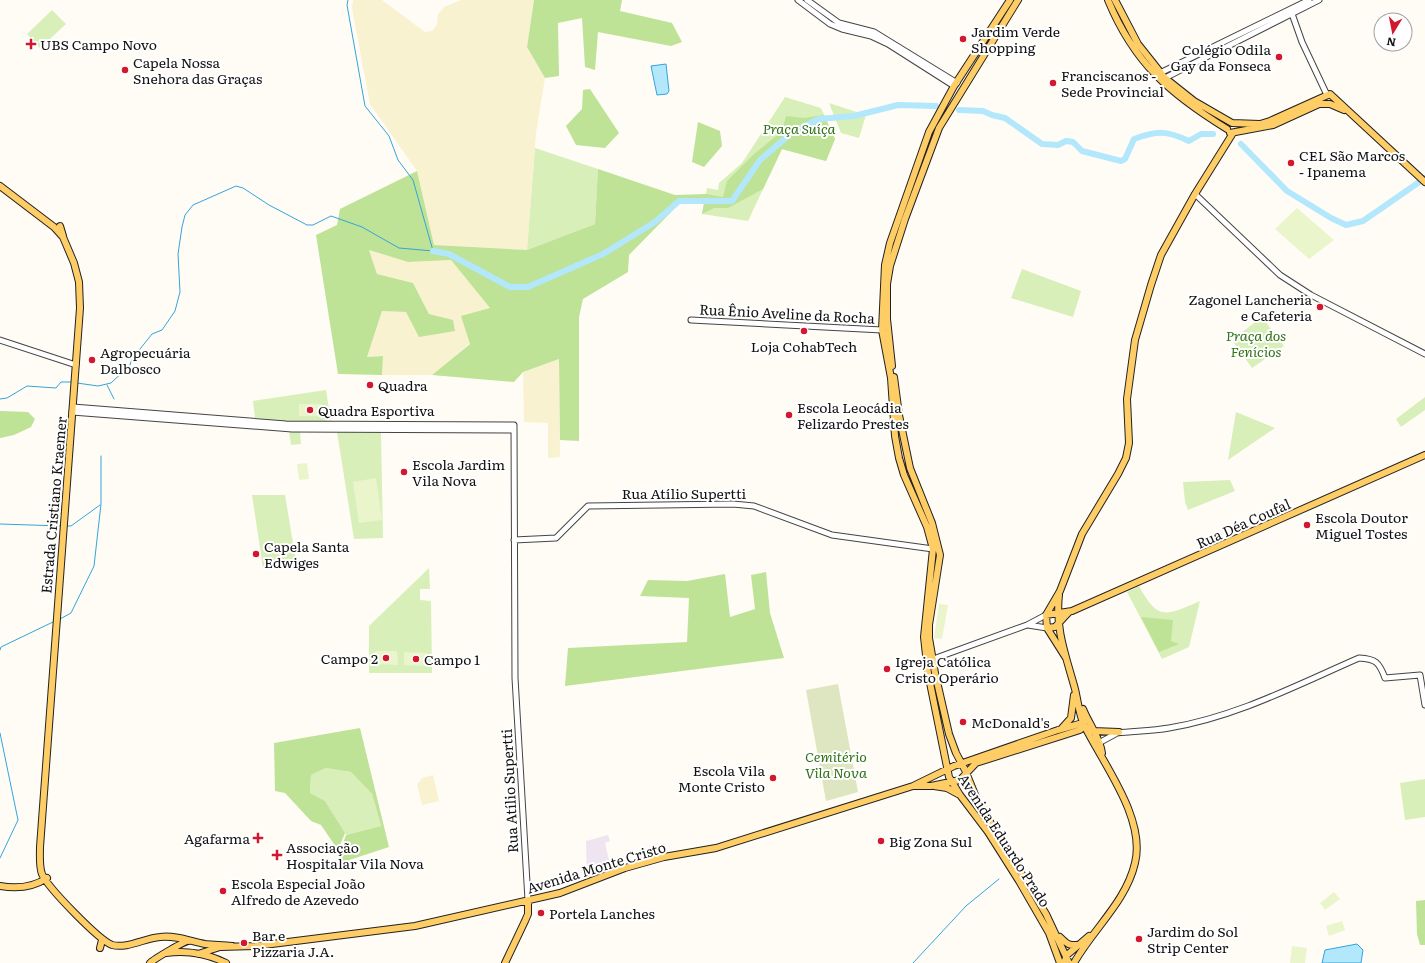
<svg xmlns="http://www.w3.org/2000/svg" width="1425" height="963" viewBox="0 0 1425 963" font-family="Literata,serif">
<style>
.industrial{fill:#eee5f0}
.farmland{fill:#f9f2d1}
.green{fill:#d9efb9}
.forest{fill:#bee296}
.cemetery{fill:#dde6c1}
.pitch{fill:#eaf5cc}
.water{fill:#b3e7fc;stroke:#32a5dc}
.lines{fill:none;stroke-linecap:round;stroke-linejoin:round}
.stream{stroke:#32a5dc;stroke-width:1}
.river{stroke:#b3e7fc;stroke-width:6}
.minor-casing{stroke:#444;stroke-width:7}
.major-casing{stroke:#222;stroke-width:8}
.minor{stroke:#fff;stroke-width:5}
.major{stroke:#ffcd65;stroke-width:6}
.poi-dot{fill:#d2182f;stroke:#fff;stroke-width:1.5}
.labels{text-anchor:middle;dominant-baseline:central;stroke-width:4;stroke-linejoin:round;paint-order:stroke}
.poi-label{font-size:14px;fill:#111;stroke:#fff;text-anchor:start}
.park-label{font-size:14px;font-style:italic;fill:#327218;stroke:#fff}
.street-label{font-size:14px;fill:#111;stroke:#fff}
</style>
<rect width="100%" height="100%" fill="#fffcf5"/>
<!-- industrial -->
<path class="industrial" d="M608,835L610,841L605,843L611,869L587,878L586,841Z"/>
<!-- farmland -->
<path class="farmland" d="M353,0H382L425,32L432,31L437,24L438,14L444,7L461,0H534L527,47L545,78L536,133L527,250L434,245L417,171L370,104L352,8Z
M369,250L408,262L451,260L490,308L470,343L432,375H382L383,356L367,357L382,311L406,312L453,320L429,314L413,283L377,274Z
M559,359L560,457L548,458V423L524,422L523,372Z
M433,775L439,801L422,805L417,785L422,778Z"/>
<!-- green -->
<path class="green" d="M52,10L66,24L40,48L27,34Z
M785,97L821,108L835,139L826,161L782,149L748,221L702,214L707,188L718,190L719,183L742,163Z
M829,103L866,115L859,138L841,133Z
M535,148L598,169L595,224L527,250Z
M1022,269L1081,291L1073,317L1011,298Z
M1262,317L1284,346L1252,368L1232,340Z
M326,390L331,422H280L255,418L253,401Z
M1425,397V410L1401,427L1396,419Z
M1236,412L1275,428L1228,460Z
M289,431L300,432L301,444L291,445Z
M337,432L381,433L383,538L354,539Z
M1230,480L1235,491L1188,510L1185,502L1183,482Z
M252,495H285L297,567L263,568Z
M429,568L430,589H420V600L431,601L432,673H369V626Z
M1139,586C1158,621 1166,616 1200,601L1189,647L1162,659L1127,592Z
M326,768L351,772L372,794L381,826L346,835L325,801L310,794L311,775Z
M1425,779V817L1405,820L1400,783Z"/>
<!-- forest -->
<path class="forest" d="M534,0H622L620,11L672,23L682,42L671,46L598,32L595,70L585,67L582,18L558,23L559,76L545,78L527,47Z
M590,89L619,133L605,148L576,145L566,126L582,109L583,90Z
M824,115L835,139L826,161L782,149L763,189L728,208H714L702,214L704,203H680L629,255L628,272L583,299L579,317V441L560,440L559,359L523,372L514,382L432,375L470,344L461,316L490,308L451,260L408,262L369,250L377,274L413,283L429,314L453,320L455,331L419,337L406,312L382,311L367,357L383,356L382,375L338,374L316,235L337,225L340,209L417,171L434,245L527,250L595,224L598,169L675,195L706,194L723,197L727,181L753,155L782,131L786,116L804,118Z
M698,122L720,131L722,146L704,167L692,162Z
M0,411L28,412L35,419L31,427L14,435L0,438Z
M766,572L770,613L784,658L565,686L568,648L687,642L689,598L640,596L648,580L687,581L725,574L730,617L755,609L751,575Z
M1141,617L1173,620L1171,641L1179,644L1159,652Z
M360,728L389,847L343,862L340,852L346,835L381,826L372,794L351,772L326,768L311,775L310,793L325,801L345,833L338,850L321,825L311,821L285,793L275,791L274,743Z
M1425,900V945H1420L1417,934L1416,901Z"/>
<!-- cemetery -->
<path class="cemetery" d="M838,684L858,792L826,801L806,690Z"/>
<!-- pitch -->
<path class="pitch" d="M1297,208L1334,240L1309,259L1275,229Z
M299,404H321L322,416H299Z
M307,463L309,479L299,480L297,464Z
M376,478L382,520L359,523L353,482Z
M939,604L948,605L942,639L934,638Z
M375,651H397L398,665L375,664Z
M404,652L427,653V666L404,665Z
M1334,892L1340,899L1325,910L1320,903Z
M1342,921L1345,930L1329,936L1326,926Z
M1292,946L1307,948L1305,963H1290Z"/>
<!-- water -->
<path class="water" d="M666,64L669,91L667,94L657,95L651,66Z
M1357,944L1363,950L1361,963H1322L1325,950Z"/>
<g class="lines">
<!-- stream -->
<path class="stream" d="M77,383L98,386L111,383L130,365L132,359L152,334L162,330L175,311L180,292L178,254L182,227L185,215L193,205L236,186L243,188L269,205L307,225H313L331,216L362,227L399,248L433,251L413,180L398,160L389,136L365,106L347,5L348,0
M107,385L114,399
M0,399L7,398L27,386L56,388L61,382H71
M0,524L61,526
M67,526H71L100,505
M60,619L71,613L94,566L101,504V456
M0,650L1,647L53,622
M0,733L18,820L0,858
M913,963L966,906L999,879"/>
<!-- river -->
<path class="river" d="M959,110L983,111L992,115L1005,118L1042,144L1058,145L1066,141L1073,142L1082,151L1121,161L1125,159L1134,139C1157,131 1166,130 1189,141L1201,134H1213
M1241,144L1287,191L1331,218L1346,225L1363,221L1425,178
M433,251L449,254L510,287H528L603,254L655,222L679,201H732L760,160L794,131L819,119L854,116L898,105L936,106"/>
<defs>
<path id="minor" d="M798,0L830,24L842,29L871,36L888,44L954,86
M807,0L839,23L874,32L957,83
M1291,11L1302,42L1327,95
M1160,73L1309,0
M1165,78L1319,0
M1195,194L1280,275L1311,295L1425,354
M691,320L882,330
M0,340L76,365
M73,407L286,424L514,425L515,678L528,900
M72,412L292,429L514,430
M514,540L556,538L588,506L733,504L754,506L832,535L933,549
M1028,625L1047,628
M931,662L936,658L1027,625L1046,615
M1117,733C1134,731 1152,731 1169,728C1236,717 1297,685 1359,658C1376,659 1379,662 1385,678L1420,675L1425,705
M1097,744L1119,732"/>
<path id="major" d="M1010,0L954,86L929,132L890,243L885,265L882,330L891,378L895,436L899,458L904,475L927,527L933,549L924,637L928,673L949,777L960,795L988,832L1019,881L1049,933L1060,963
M1108,0C1134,63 1170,94 1227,129
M1115,0L1138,44L1165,78L1194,101L1232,123L1260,124L1270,121L1330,94L1425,182
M1230,133L1273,125L1319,104H1330L1344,110
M0,186L54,227L63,237L74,263L79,282L80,308L40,847C40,856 39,866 42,874C48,888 99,940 112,945C127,949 145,938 160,937C175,935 190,941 205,944C214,945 223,945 232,946
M60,226L63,236
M892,366L887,319V284L890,266L905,219L939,128L1018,0
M894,377L899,415L910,468L932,523L940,555L929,625V638L935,673L949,734L956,753L965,770L978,802L1046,914L1069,963
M1059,595C1055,629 1066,656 1075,689C1078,701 1079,716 1085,727C1104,765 1146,819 1135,863C1126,902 1093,929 1074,963
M1046,615L1072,611L1425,455
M1047,628L1055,627L1069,612
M1066,658L1047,628L1046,615L1060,591L1082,534L1118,474L1126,458L1129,443L1127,399L1135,340L1151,285L1161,255L1195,194L1233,133
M1083,709C1089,724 1100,737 1102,753
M1062,728L1071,718L1074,695
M1093,731L1119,732
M915,786H931L960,780L976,763L1080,730L1084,726
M934,786L947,788L958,794
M0,886C17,889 32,888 47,878
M1060,937C1067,944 1070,947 1080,944
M100,948L102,940
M166,953C186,950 208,954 226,963
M198,954L220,947L256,946L415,926L560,893L625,868L664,857L716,848L913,786L954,766L1058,730L1079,724L1092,730
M150,963C154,959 186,940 189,941
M505,963L525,921L528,914V900
M1064,963L1067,955L1089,936"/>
</defs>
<!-- minor casing -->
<use href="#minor" class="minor-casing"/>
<!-- major casing -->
<use href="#major" class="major-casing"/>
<!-- minor -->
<use href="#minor" class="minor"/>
<!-- major -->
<use href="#major" class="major"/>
</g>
<!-- markers -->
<g class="poi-dot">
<circle cx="963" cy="39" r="4"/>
<path d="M29 38h4v4h4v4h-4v4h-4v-4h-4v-4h4z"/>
<circle cx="1279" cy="57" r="4"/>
<circle cx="125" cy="70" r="4"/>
<circle cx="1053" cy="83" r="4"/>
<circle cx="1291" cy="163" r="4"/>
<circle cx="1320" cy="307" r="4"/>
<circle cx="804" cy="331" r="4"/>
<circle cx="92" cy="360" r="4"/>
<circle cx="370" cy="385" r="4"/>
<circle cx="310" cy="410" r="4"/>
<circle cx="789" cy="415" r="4"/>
<circle cx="404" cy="472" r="4"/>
<circle cx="1307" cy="525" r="4"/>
<circle cx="256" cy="554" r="4"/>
<circle cx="386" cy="658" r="4"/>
<circle cx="416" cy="659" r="4"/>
<circle cx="887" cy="669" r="4"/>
<circle cx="963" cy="722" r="4"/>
<circle cx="773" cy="778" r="4"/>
<path d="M256 832h4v4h4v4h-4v4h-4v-4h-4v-4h4z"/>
<circle cx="881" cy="841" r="4"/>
<path d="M275 849h4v4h4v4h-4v4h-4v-4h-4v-4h4z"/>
<circle cx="223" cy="891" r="4"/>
<circle cx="541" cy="913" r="4"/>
<circle cx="1139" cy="939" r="4"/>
<circle cx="244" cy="943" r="4"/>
</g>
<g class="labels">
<!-- poi labels -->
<g class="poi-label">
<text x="971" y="31">Jardim Verde<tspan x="971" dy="16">Shopping</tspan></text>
<text x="40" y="44">UBS Campo Novo</text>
<text x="1271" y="49" text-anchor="end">Colégio Odila<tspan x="1271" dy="16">Gay da Fonseca</tspan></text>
<text x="133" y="62">Capela Nossa<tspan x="133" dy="16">Snehora das Graças</tspan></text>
<text x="1061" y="75">Franciscanos -<tspan x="1061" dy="16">Sede Provincial</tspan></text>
<text x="1299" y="155">CEL São Marcos<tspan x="1299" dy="16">- Ipanema</tspan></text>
<text x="1312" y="299" text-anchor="end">Zagonel Lancheria<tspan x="1312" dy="16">e Cafeteria</tspan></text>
<text x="804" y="346" text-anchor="middle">Loja CohabTech</text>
<text x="100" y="352">Agropecuária<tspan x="100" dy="16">Dalbosco</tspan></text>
<text x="378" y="385">Quadra</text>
<text x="797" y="407">Escola Leocádia<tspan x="797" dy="16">Felizardo Prestes</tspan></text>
<text x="318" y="410">Quadra Esportiva</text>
<text x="412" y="464">Escola Jardim<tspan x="412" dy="16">Vila Nova</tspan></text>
<text x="1315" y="517">Escola Doutor<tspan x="1315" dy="16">Miguel Tostes</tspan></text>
<text x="264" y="546">Capela Santa<tspan x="264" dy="16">Edwiges</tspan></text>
<text x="378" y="658" text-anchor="end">Campo 2</text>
<text x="424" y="659">Campo 1</text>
<text x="895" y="661">Igreja Católica<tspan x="895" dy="16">Cristo Operário</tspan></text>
<text x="971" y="722">McDonald's</text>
<text x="765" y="770" text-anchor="end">Escola Vila<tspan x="765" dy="16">Monte Cristo</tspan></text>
<text x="250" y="838" text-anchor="end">Agafarma</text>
<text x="889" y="841">Big Zona Sul</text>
<text x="286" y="847">Associação<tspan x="286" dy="16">Hospitalar Vila Nova</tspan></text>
<text x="231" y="883">Escola Especial João<tspan x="231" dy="16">Alfredo de Azevedo</tspan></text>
<text x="549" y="913">Portela Lanches</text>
<text x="1147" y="931">Jardim do Sol<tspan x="1147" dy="16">Strip Center</tspan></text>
<text x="252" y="935">Bar e<tspan x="252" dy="16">Pizzaria J.A.</tspan></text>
</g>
<!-- park labels -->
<g class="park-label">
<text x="799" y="128">Praça Suíça</text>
<text x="1256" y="335">Praça dos<tspan x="1256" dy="16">Fenícios</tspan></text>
<text x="836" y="756">Cemitério<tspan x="836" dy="16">Vila Nova</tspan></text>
</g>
<!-- street labels -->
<g class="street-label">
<text transform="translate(787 313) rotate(3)">Rua Ênio Aveline da Rocha</text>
<text x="684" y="493">Rua Atílio Supertti</text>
<text transform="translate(53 505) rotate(-85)">Estrada Cristiano Kraemer</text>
<text transform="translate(1243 523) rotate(-24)">Rua Déa Coufal</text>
<text transform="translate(509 791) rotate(-93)">Rua Atílio Supertti</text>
<text transform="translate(1005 840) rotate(57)">Avenida Eduardo Prado</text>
<text transform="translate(596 867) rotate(-17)">Avenida Monte Cristo</text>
</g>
</g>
<!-- north arrow -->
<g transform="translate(1393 32) rotate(190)"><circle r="19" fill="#ffffff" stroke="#a0a0a0"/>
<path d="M0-3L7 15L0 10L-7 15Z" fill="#d2182f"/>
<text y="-6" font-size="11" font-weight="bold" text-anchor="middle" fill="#111111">N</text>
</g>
</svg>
